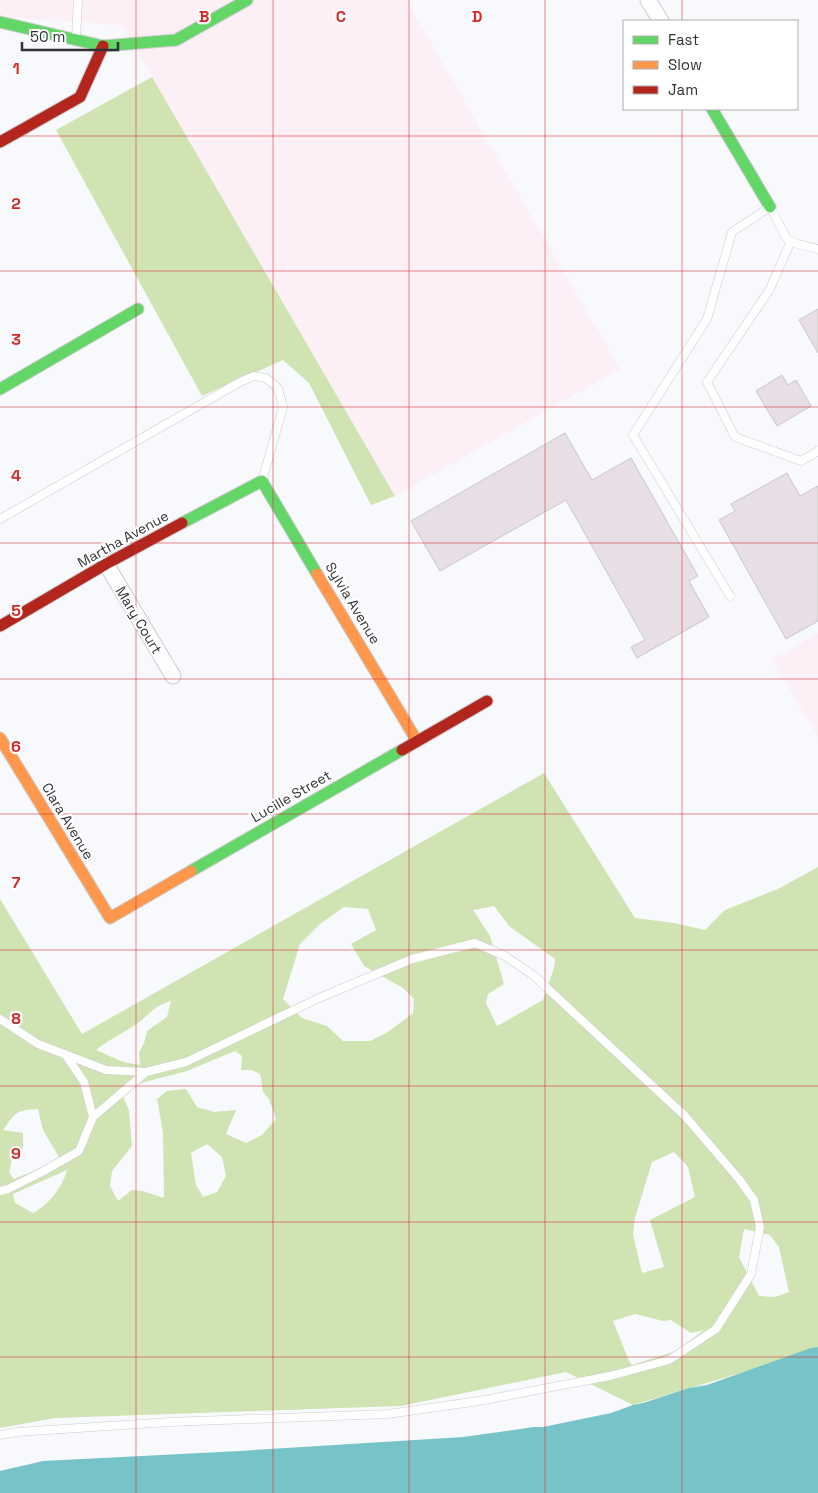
<svg xmlns="http://www.w3.org/2000/svg" width="818" height="1493" viewBox="0 0 818 1493" font-family="'Space Grotesk',sans-serif">
<style>
.industrial{fill:#fceff6}
.forest{fill:#d0e3b2;fill-rule:evenodd}
.water{fill:#76c4c7}
.building{fill:#e8dfe6;stroke:#c8c6c9}
.lines{fill:none;stroke-linecap:round;stroke-linejoin:round}
.lane-casing{stroke:#cbcccf;stroke-width:9}
.street-casing{stroke:#cbcccf;stroke-width:17}
.fast-casing{stroke:#cbcccf;stroke-width:13}
.slow-casing{stroke:#cbcccf;stroke-width:13}
.jam-casing{stroke:#cbcccf;stroke-width:13}
.lane{stroke:#fefeff;stroke-width:8}
.street{stroke:#fefeff;stroke-width:15}
.fast{stroke:#63d668;stroke-width:11}
.slow{stroke:#ff974d;stroke-width:11}
.jam{stroke:#b3261e;stroke-width:11}
.grid{fill:none;stroke:#d62828;stroke-width:1;stroke-opacity:0.55}
.labels{text-anchor:middle;dominant-baseline:central;stroke-width:4.5;stroke-linejoin:round;paint-order:stroke}
.street-label{font-size:14px;fill:#313236;stroke:#fff}
.grid-label{font-size:16px;text-anchor:middle;font-weight:bold;fill:#d62828;stroke:#fff;stroke-width:4.5;stroke-linejoin:round;paint-order:stroke}
</style>
<rect width="100%" height="100%" fill="#f8f9fc"/>
<!-- industrial -->
<path class="industrial" d="M0,0H406L620,369L395,496L122,25L0,17Z
M818,633V737L772,660Z"/>
<!-- forest -->
<path class="forest" d="M152,77L395,496L371,505L309,383L283,360L202,396L56,130Z
M544,773L635,918L674,923L705,930L725,910L778,889L818,867V1347L781,1359L757,1368L633,1405L566,1372L401,1406L55,1418L0,1428V899L82,1034ZM494,906L509,926L555,959L554,968L543,1000L497,1026L486,1003L488,994L504,984L490,936L473,910ZM344,907L368,909L376,930L351,944L364,966L403,988L414,999L413,1013L388,1032L370,1041H343L327,1026L302,1018L283,999L300,944L320,924ZM171,1001L167,1017L147,1031L144,1043L139,1052L140,1065L123,1062L96,1050C108,1040 122,1034 135,1025C149,1016 154,1005 171,1001ZM235,1051L242,1056L241,1070H251L260,1074L263,1092L269,1099L276,1119L262,1135L246,1143L226,1134L236,1110L214,1112L197,1107L186,1089L167,1091L157,1099L163,1132L164,1198L142,1191L132,1190L118,1201L110,1186L112,1171L132,1146L129,1110L122,1095L141,1083L187,1071ZM38,1109L43,1130L59,1157L43,1167L14,1179L9,1172L12,1160L23,1149V1133L3,1130C15,1113 16,1110 38,1109ZM207,1144L222,1157L226,1176L217,1192L203,1197L196,1185L191,1153ZM674,1152L688,1167L695,1197L650,1220L664,1267L642,1273L633,1234L635,1218L652,1162ZM67,1170C63,1186 48,1206 33,1213L15,1203L13,1194ZM744,1229L770,1235L779,1247L789,1292L775,1297L759,1296L739,1257ZM635,1314L663,1321L671,1320L691,1333L704,1330L676,1351L632,1365L629,1361L613,1321Z"/>
<!-- water -->
<path class="water" d="M818,1347V1493H0V1471L43,1461L240,1451L463,1437L534,1427H543L611,1413L633,1405L643,1403L689,1388L707,1385L811,1348Z"/>
<!-- building -->
<path class="building" d="M818,309V353L799,320Z
M782,375L788,385L796,380L811,406L777,426L756,391Z
M565,433L592,480L631,458L698,576L689,581L709,617L637,658L631,647L645,640L566,500L440,571L411,521Z
M787,473L800,496L818,486V621L786,639L719,520L735,511L731,504Z"/>
<g class="lines">
<defs>
<path id="lane" d="M76,38L78,0
M791,241L770,289L707,382L735,437L801,461L818,451
M0,519L240,382L254,376L266,378L278,388L283,407L263,478
M730,596L633,435L707,319L732,232L770,207L787,239L798,244L818,249
M0,1019L38,1044L106,1070L146,1072L186,1062L319,998L412,959L475,943L505,956L533,975L685,1116L739,1179L754,1200L760,1227L751,1274L716,1329L669,1360L610,1376L479,1401L388,1414L170,1422L17,1432L0,1435
M65,1054L84,1082L93,1117
M0,1191L8,1189L42,1172L79,1151L93,1117L146,1072"/>
<path id="street" d="M648,0L661,21
M106,564L173,676"/>
<path id="fast" d="M0,22L103,46L176,40L247,0
M712,109L770,207
M0,389L138,309
M182,523L262,481L317,574
M191,871L402,750"/>
<path id="slow" d="M317,574L417,741
M0,738L110,918L191,871"/>
<path id="jam" d="M0,142L80,97L103,46
M0,626L106,564L182,523
M402,750L487,701"/>
</defs>
<!-- lane casing -->
<use href="#lane" class="lane-casing"/>
<!-- street casing -->
<use href="#street" class="street-casing"/>
<!-- fast casing -->
<use href="#fast" class="fast-casing"/>
<!-- slow casing -->
<use href="#slow" class="slow-casing"/>
<!-- jam casing -->
<use href="#jam" class="jam-casing"/>
<!-- lane -->
<use href="#lane" class="lane"/>
<!-- street -->
<use href="#street" class="street"/>
<!-- fast -->
<use href="#fast" class="fast"/>
<!-- slow -->
<use href="#slow" class="slow"/>
<!-- jam -->
<use href="#jam" class="jam"/>
</g>
<!-- grid -->
<path class="grid" d="M136,0V1493M273,0V1493M409,0V1493M545,0V1493M682,0V21M682,109V1493M0,136H818M0,271H818M0,407H818M0,543H818M0,679H818M0,814H818M0,950H818M0,1086H818M0,1222H818M0,1357H818"/>
<g class="labels">
<!-- street labels -->
<g class="street-label">
<text transform="translate(123 539) rotate(-29)">Martha Avenue</text>
<text transform="translate(353 603) rotate(59)">Sylvia Avenue</text>
<text transform="translate(139 620) rotate(59)">Mary Court</text>
<text transform="translate(291 796) rotate(-30)">Lucille Street</text>
<text transform="translate(68 821) rotate(59)">Clara Avenue</text>
</g>
</g>
<g class="grid-label">
<text x="204" y="22">B</text>
<text x="341" y="22">C</text>
<text x="477" y="22">D</text>
<text x="16" y="74">1</text>
<text x="16" y="209">2</text>
<text x="16" y="345">3</text>
<text x="16" y="481">4</text>
<text x="16" y="616">5</text>
<text x="16" y="752">6</text>
<text x="16" y="888">7</text>
<text x="16" y="1024">8</text>
<text x="16" y="1159">9</text>
</g>
<!-- legend -->
<rect x="623" y="20" width="175" height="90" fill="#ffffff" stroke="#adadaf"/>
<rect x="633" y="36" width="25" height="8" fill="#63d668" stroke="#adadaf"/>
<text x="668" y="45" font-size="15" fill="#313236">Fast</text>
<rect x="633" y="61" width="25" height="8" fill="#ff974d" stroke="#adadaf"/>
<text x="668" y="70" font-size="15" fill="#313236">Slow</text>
<rect x="633" y="86" width="25" height="8" fill="#b3261e" stroke="#adadaf"/>
<text x="668" y="95" font-size="15" fill="#313236">Jam</text>
<!-- scale -->
<path d="M22 42v8h96v-8" fill="none" stroke="#313236" stroke-width="2.5"/>
<text x="30" y="42" font-size="15" fill="#313236" stroke="#ffffff" stroke-width="4" paint-order="stroke">50 m</text>
</svg>
